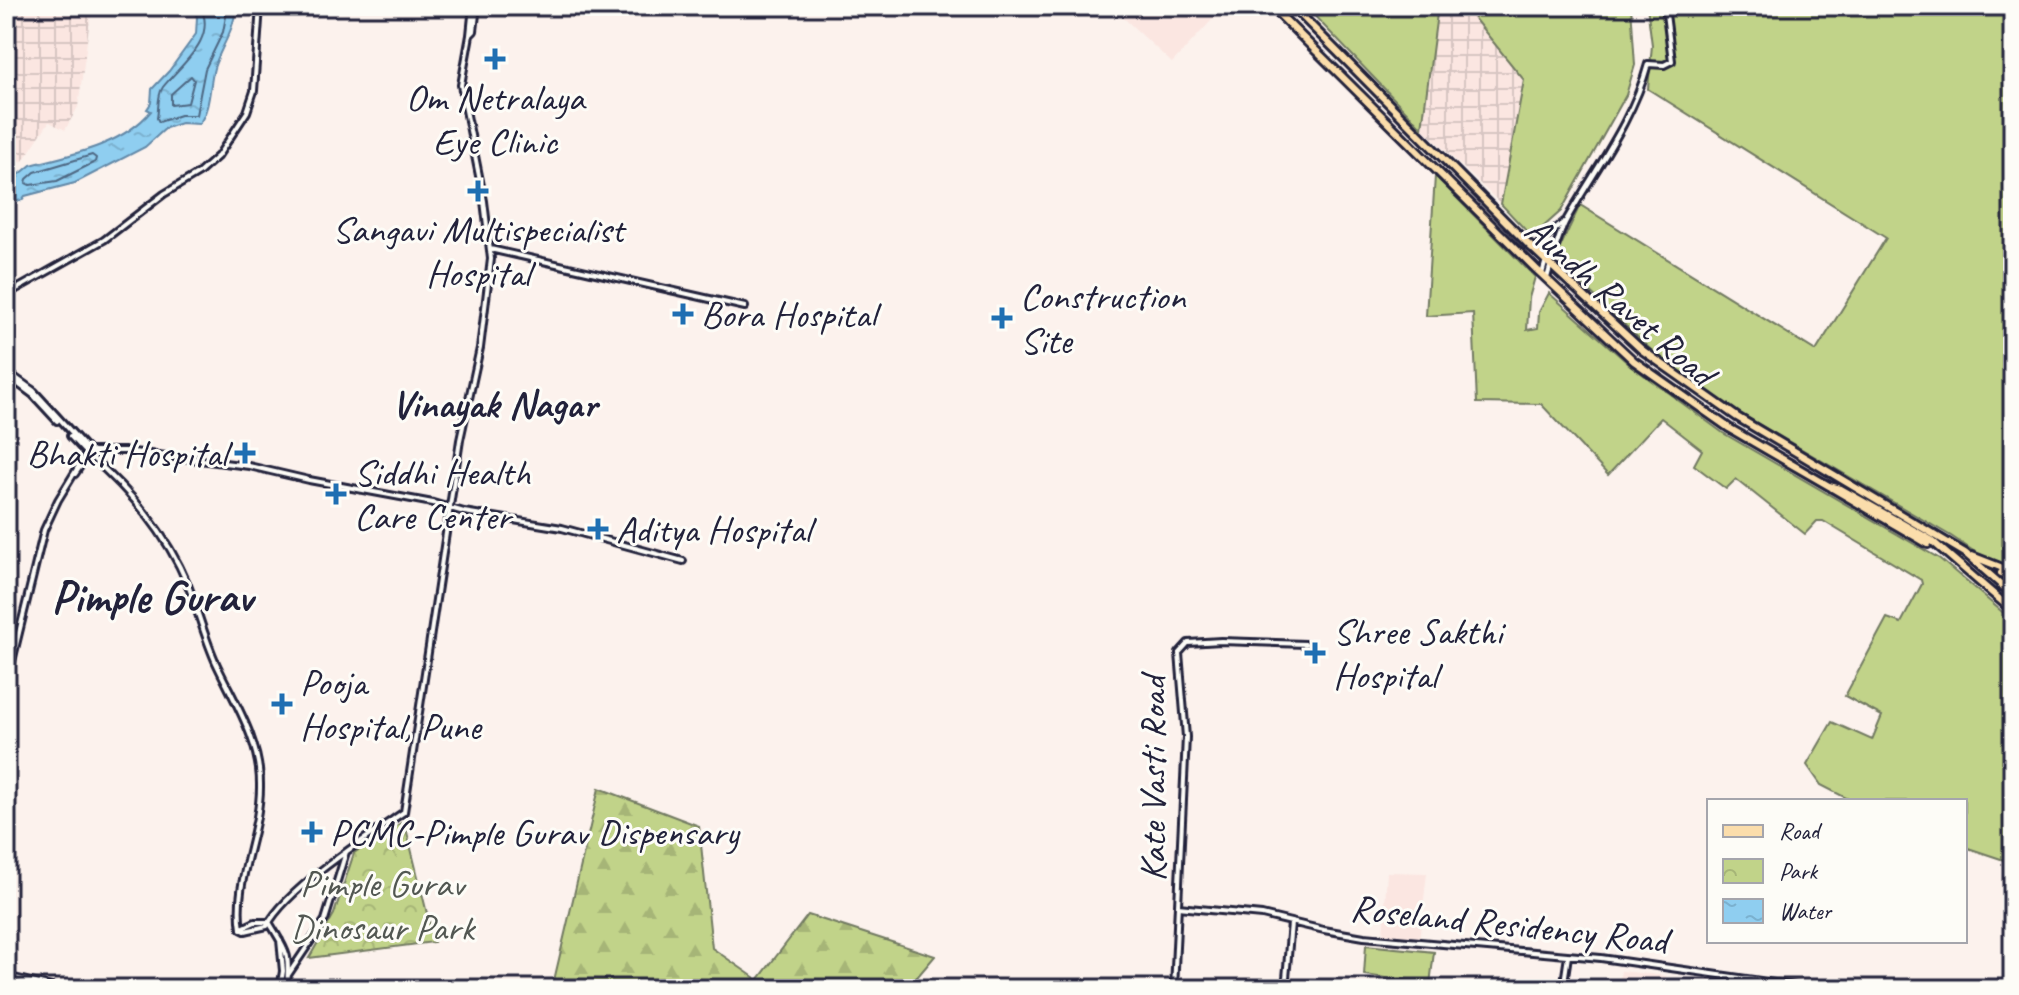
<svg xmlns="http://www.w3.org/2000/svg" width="2019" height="995" viewBox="0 0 2019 995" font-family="Caveat,sans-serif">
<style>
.built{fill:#fbe6e1}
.industrial{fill:url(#industrial-grid)}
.grass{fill:#c1d389;stroke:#727a62;stroke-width:2}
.forest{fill:url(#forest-firs);stroke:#727a62;stroke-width:2}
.park{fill:url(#park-crowns);stroke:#727a62;stroke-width:2}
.water{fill:url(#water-ripples);stroke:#6389a8;stroke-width:2}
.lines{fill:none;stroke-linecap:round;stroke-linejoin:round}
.shore{stroke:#4e6783;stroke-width:2}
.primary-tunnel{stroke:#d0c8c9;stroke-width:6;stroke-dasharray:6 3;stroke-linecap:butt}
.tertiary-casing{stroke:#22223b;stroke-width:10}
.primary-casing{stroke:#22223b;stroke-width:12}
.tertiary{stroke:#fdfcf7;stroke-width:4}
.primary{stroke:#fbddab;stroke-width:6}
.poi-dot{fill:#1f6fb2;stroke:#fdfcf7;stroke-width:3}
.labels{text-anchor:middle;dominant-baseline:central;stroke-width:6;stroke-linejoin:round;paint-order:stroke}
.poi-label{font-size:38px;fill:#22223b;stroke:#fdfcf7;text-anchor:start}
.street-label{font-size:38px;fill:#22223b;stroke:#fdfcf7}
.park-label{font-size:38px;fill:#525752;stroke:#fdfcf7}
.neighbourhood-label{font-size:40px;font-weight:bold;fill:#22223b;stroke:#fdfcf7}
.district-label{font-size:46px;font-weight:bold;fill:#22223b;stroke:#fdfcf7}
</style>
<defs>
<pattern id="industrial-grid" width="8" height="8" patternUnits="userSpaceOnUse" patternTransform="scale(2)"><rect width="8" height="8" fill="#fbe6e1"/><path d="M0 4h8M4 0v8" fill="none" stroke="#d7c5c2"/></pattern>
<pattern id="forest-firs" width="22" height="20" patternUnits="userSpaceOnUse" patternTransform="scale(2)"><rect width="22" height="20" fill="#c1d389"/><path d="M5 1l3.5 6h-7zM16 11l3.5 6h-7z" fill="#a6b577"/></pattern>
<pattern id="park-crowns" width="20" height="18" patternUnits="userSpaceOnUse" patternTransform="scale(2)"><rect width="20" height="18" fill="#c1d389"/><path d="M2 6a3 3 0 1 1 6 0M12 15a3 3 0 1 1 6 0" fill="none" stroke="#a6b577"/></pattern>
<pattern id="water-ripples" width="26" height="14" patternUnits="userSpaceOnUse" patternTransform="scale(2)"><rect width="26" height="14" fill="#8fcef0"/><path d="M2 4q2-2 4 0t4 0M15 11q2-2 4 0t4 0" fill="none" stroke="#7bb1cf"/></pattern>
</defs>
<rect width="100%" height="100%" fill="#fcf2ed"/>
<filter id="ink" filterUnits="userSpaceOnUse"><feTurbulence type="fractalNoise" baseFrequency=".0125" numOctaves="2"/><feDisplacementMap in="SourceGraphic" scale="16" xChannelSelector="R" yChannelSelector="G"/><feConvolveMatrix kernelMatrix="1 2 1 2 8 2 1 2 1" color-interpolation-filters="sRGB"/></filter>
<g filter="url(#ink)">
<!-- built -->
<path class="built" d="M1111,6H1225L1172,63Z
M1387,872L1427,873L1419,941L1383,937Z
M1621,971L1666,976L1664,989H1618Z"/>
<!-- industrial -->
<path class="industrial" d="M6,6H97L90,19L78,107L65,130L49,122L23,161L6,162Z
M1438,6H1464L1524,80L1501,204L1422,128Z"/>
<!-- grass -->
<path class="grass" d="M1305,6H1438L1422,128Z
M1464,6H1631L1635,65L1626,95L1561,211L1532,237L1501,204L1524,80Z
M1647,6H2013V569L1984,558L1951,536L1731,408L1652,351L1560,263L1558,252L1580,205L1816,351L1886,238L1648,89L1652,45Z
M1435,176L1535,277L1529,298L1527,330L1538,328L1539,312L1549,293L1630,365L1723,433L1940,559L2013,621V863L1965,847V801H1852L1821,785L1807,765L1832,722L1872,740L1882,716L1845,696L1887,618L1901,623L1922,584L1921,580L1823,521H1817L1805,534L1736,479L1726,489L1694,465L1702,450L1661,418L1608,475L1541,404L1477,403L1473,313L1426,316Z
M1366,945L1434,952L1430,984L1364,975Z"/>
<!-- forest -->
<path class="forest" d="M599,788L699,826L712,948L758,980L808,915L935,956L907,989H552Z"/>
<!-- park -->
<path class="park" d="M401,823L405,824L434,942L309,958L334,914L354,853Z"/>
<!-- water -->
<path class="water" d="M190,6H236C235,30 221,46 214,68C209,86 211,108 199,124L181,123L166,128L145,147L75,183L25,196L22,200L13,202L6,200V178L20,174L31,165C71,155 123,145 151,111L147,109L151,103L152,89L169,71L196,34L197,17Z"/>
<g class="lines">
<!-- shore -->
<path class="shore" d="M200,6C218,39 181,64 163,87C157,95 159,109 157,118L159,122L180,115H196L205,69L223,32L228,6
M191,76L194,80L188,103L171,105V94Z
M92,155L96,158L95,162L57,181L30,185L26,183L27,179L35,172Z"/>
<!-- primary-tunnel -->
<path class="primary-tunnel" d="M1928,544L1961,561L2001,573"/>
<defs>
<path id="tertiary" d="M470,35L473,6
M1540,243L1546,260L1542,274
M490,249L745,307
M1533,249L1564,222
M1547,278C1553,258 1557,237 1567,219C1596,168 1633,120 1648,64L1664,65L1672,61L1665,6
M6,295L104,240L164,194L199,173L218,156L247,112L254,91L260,6
M6,371L34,391L88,450
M6,375L33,395L57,421
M70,436L85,452
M91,451H125L249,466L309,480L433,503L464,512L562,528L683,561
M89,455C131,492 166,532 188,585C198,611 205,639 217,665C235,703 260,741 260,784C261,833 233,881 241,929
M75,474L88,455
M6,686L44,530L58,500L86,454
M1178,907L1262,915L1324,930L1364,937L1601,958L1817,989
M269,922C287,952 290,952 287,989
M242,928L255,922H269
M241,929L245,931L267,926C287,888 367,837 404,812L460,440L480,348L491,259L484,201L461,85L470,35L474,31L477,6
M280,940L283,971L280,989
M288,975L325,920L346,852
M6,976L61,989
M1174,989L1186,737L1179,653L1188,643L1221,641L1306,644
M1285,989L1291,923
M1563,989L1568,956"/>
<path id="primary" d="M1271,6L1536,269L1634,361L1729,428L1829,486L1841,489L1931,540L2013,611
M1292,6L1528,244L1642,350L1737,417L1965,553L2013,595
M1832,488L1928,544
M1972,556L2013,572
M2001,573L2013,577
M2001,586L2005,582L2013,581"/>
</defs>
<!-- tertiary casing -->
<use href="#tertiary" class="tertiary-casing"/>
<!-- primary casing -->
<use href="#primary" class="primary-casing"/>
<!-- tertiary -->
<use href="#tertiary" class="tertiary"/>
<!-- primary -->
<use href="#primary" class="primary"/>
</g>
</g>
<!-- markers -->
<g class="poi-dot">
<path d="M491 47h8v8h8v8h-8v8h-8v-8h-8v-8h8z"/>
<path d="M474 179h8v8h8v8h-8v8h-8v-8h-8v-8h8z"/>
<path d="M679 302h8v8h8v8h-8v8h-8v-8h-8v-8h8z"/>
<path d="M998 306h8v8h8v8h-8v8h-8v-8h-8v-8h8z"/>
<path d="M241 441h8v8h8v8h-8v8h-8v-8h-8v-8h8z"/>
<path d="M332 482h8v8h8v8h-8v8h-8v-8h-8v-8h8z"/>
<path d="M594 517h8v8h8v8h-8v8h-8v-8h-8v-8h8z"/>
<path d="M1311 641h8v8h8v8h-8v8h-8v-8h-8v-8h8z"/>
<path d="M278 692h8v8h8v8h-8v8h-8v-8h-8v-8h8z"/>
<path d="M308 820h8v8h8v8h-8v8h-8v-8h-8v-8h8z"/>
</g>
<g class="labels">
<!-- poi labels -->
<g class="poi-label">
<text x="495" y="97" text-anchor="middle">Om Netralaya<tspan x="495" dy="44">Eye Clinic</tspan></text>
<text x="478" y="229" text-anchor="middle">Sangavi Multispecialist<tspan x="478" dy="44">Hospital</tspan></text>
<text x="1020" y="296">Construction<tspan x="1020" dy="44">Site</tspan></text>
<text x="701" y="314">Bora Hospital</text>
<text x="227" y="453" text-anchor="end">Bhakti Hospital</text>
<text x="354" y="472">Siddhi Health<tspan x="354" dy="44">Care Center</tspan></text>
<text x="616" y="529">Aditya Hospital</text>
<text x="1333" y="631">Shree Sakthi<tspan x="1333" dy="44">Hospital</tspan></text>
<text x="300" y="682">Pooja<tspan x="300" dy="44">Hospital, Pune</tspan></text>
<text x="330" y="832">PCMC-Pimple Gurav Dispensary</text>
</g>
<!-- street labels -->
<g class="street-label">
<text transform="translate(1620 301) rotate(41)">Aundh Ravet Road</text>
<text transform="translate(1152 779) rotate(-90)">Kate Vasti Road</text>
<text transform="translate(1509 924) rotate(6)">Roseland Residency Road</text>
</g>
<!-- park labels -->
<g class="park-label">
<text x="382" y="883">Pimple Gurav<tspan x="382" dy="44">Dinosaur Park</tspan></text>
</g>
<!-- neighbourhood labels -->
<g class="neighbourhood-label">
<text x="494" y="404">Vinayak Nagar</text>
</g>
<!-- district labels -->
<g class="district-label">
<text x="152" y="597">Pimple Gurav</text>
</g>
</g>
<!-- margin -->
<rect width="2019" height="995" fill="none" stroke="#fdfcf7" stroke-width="32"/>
<rect x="16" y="16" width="1987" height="963" fill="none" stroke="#22223b" stroke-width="3" filter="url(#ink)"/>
<!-- legend -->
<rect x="1707" y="799" width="260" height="144" fill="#fdfcf7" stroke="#a5a5ac" stroke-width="2"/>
<rect x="1723" y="825" width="40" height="12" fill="#fbddab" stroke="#a5a5ac" stroke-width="2"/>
<text x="1779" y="839" font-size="24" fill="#22223b">Road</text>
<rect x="1723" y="859" width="40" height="24" fill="url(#park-crowns)" stroke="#a5a5ac" stroke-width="2"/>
<text x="1779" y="879" font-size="24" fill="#22223b">Park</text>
<rect x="1723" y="899" width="40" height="24" fill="url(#water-ripples)" stroke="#a5a5ac" stroke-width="2"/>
<text x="1779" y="919" font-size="24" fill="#22223b">Water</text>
</svg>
